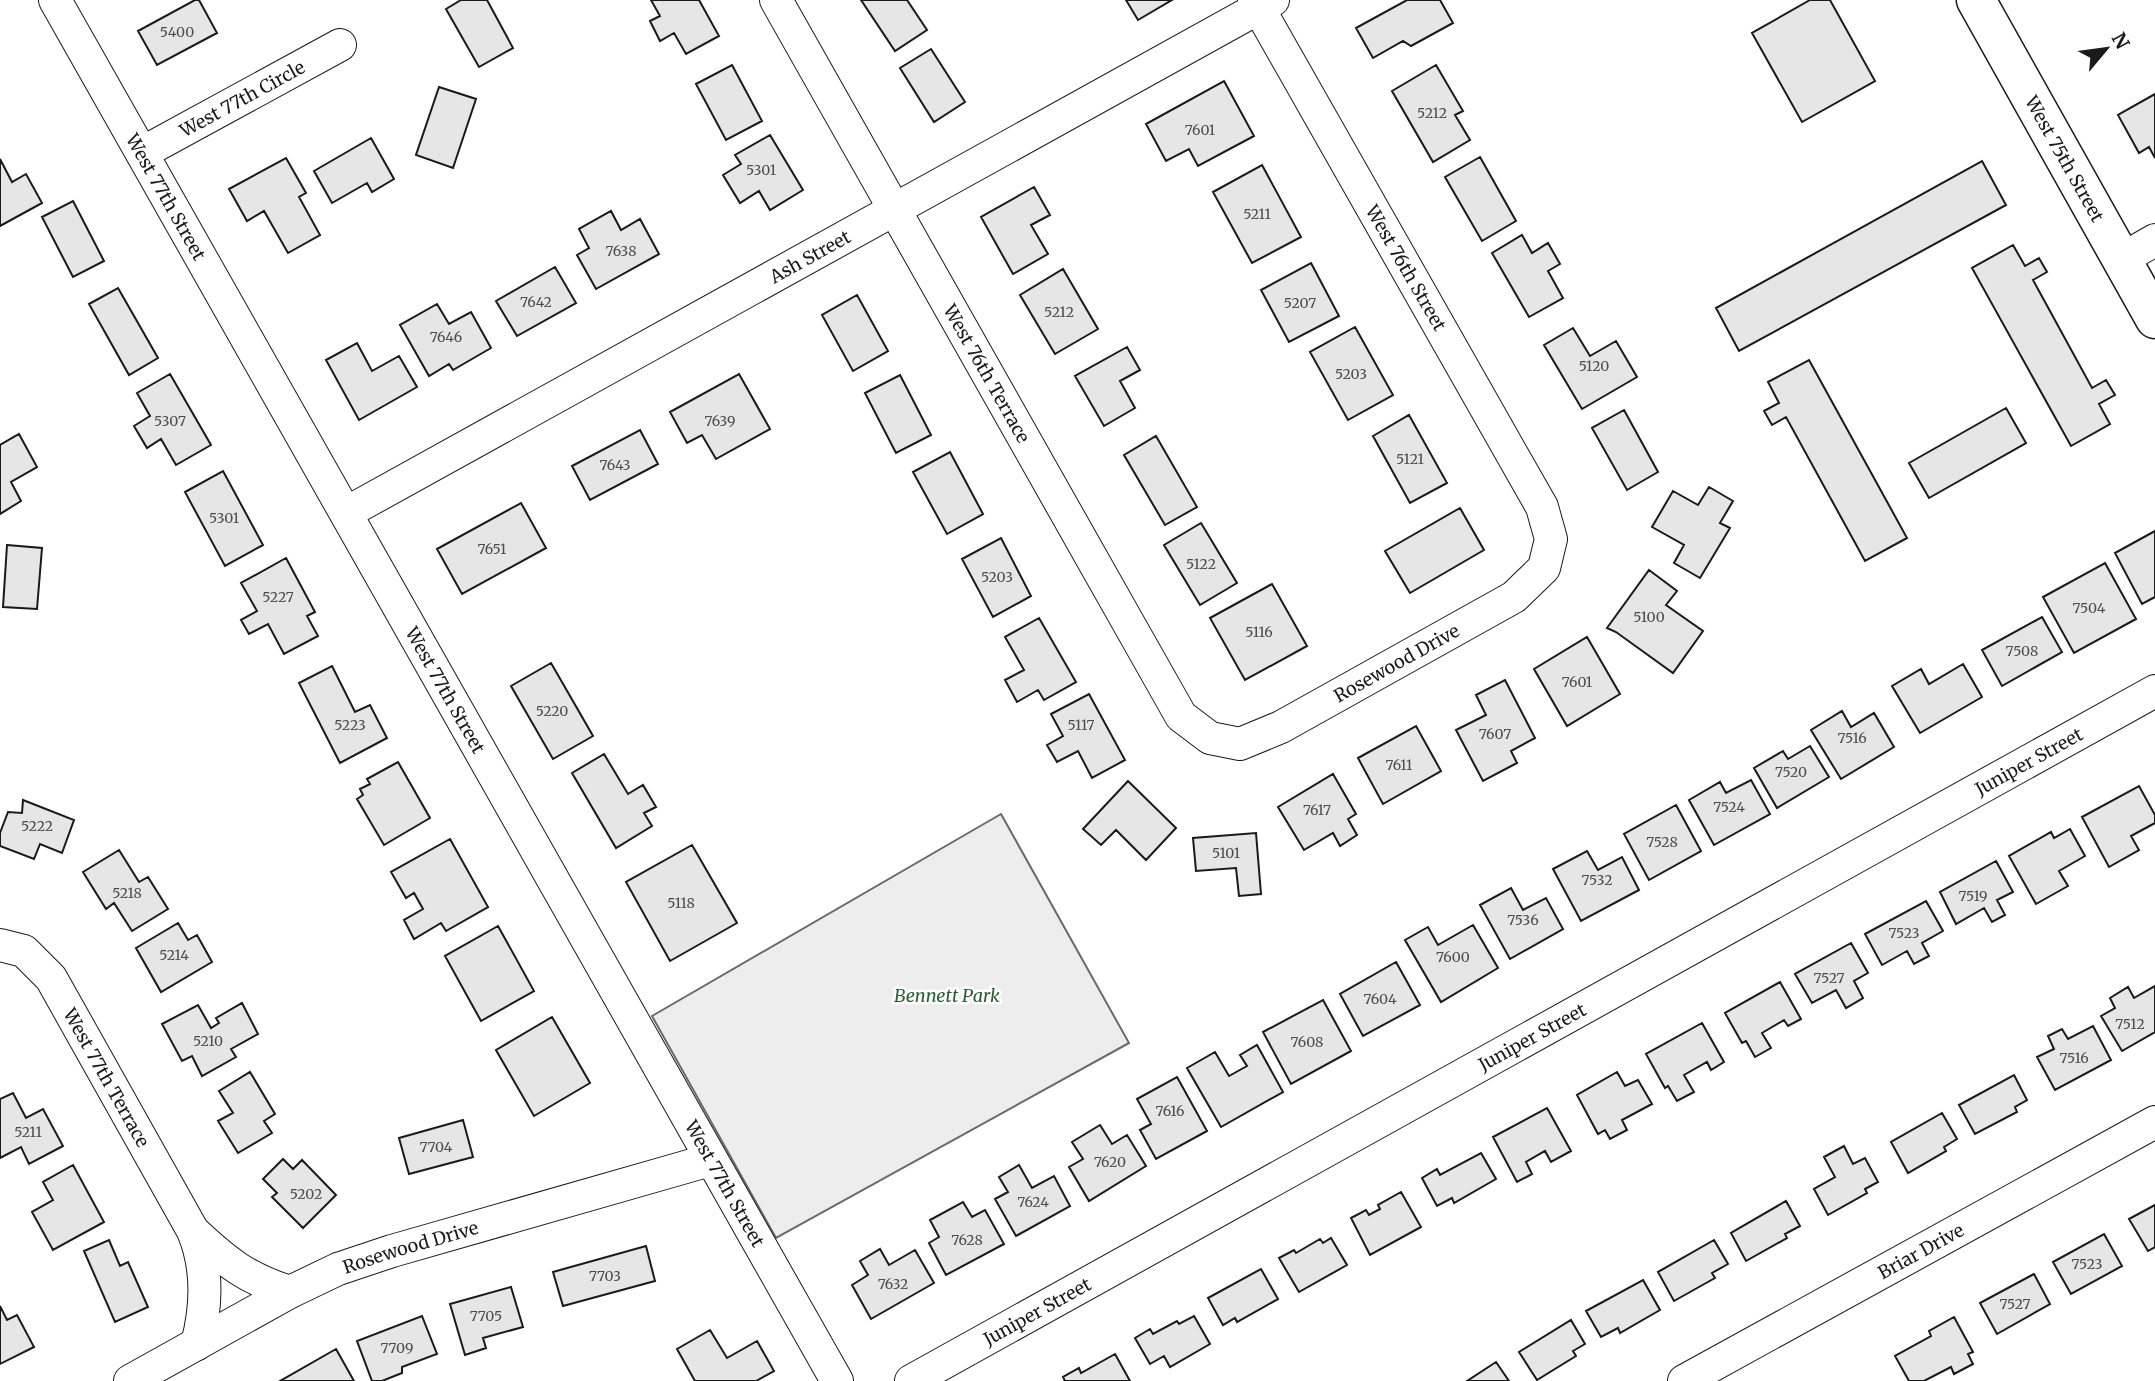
<svg xmlns="http://www.w3.org/2000/svg" width="2155" height="1381" viewBox="0 0 2155 1381" font-family="Merriweather,serif">
<style>
.built{fill:#ededed;stroke:#6a6a6a;stroke-width:2}
.building{fill:#e6e6e6;stroke:#1a1a1a;stroke-width:2}
.lines{fill:none;stroke-linecap:round;stroke-linejoin:round}
.minor-casing{stroke:#1a1a1a;stroke-width:34}
.major-casing{stroke:#1a1a1a;stroke-width:41}
.minor{stroke:#fff;stroke-width:32}
.major{stroke:#fff;stroke-width:38}
.labels{text-anchor:middle;dominant-baseline:central;stroke-width:5;stroke-linejoin:round;paint-order:stroke}
.number-label{font-size:14px;fill:#4d4d4d}
.street-label{font-size:18px;fill:#1a1a1a;stroke:#fff}
.park-label{font-size:18px;font-style:italic;fill:#2b5a34;stroke:#fff}
</style>
<rect width="100%" height="100%" fill="#fff"/>
<!-- built -->
<path class="built" d="M1001,814L1129,1043L776,1238L652,1016Z"/>
<!-- building -->
<path class="building" d="M195,0H199L217,33L157,65L138,31Z
M461,0H487L513,48L479,67L446,9Z
M651,0H699L719,36L686,54L674,33L660,41L650,21L660,16Z
M861,0H907L927,30L895,51Z
M1126,0H1172L1138,20Z
M1407,0H1440L1453,23L1411,46L1403,41L1373,58L1356,28Z
M1810,0H1830L1875,81L1802,122L1752,33Z
M931,49L965,102L934,122L900,68Z
M732,65L762,121L726,140L696,84Z
M1436,65L1463,111L1455,115L1470,140L1433,162L1392,91Z
M1224,81L1254,136L1198,166L1189,149L1166,161L1146,124Z
M439,87L476,99L453,168L416,155Z
M2155,94V158L2149,147L2139,153L2118,115Z
M770,135L803,190L770,210L759,191L740,203L723,175L741,164L735,155Z
M371,138L394,179L372,192L367,183L332,203L314,171Z
M1480,157L1516,221L1482,241L1445,177Z
M286,158L306,193L299,197L320,235L288,253L264,211L247,221L229,189Z
M0,159L12,182L26,174L42,203L0,226Z
M1982,161L2006,205L1739,351L1716,308Z
M1262,165L1301,237L1252,263L1213,192Z
M1034,187L1050,215L1031,225L1048,254L1013,274L981,217Z
M73,201L104,261L73,277L42,217Z
M611,211L621,230L640,219L659,254L596,289L577,255L589,248L579,229Z
M1522,235L1532,253L1548,243L1560,264L1548,271L1563,298L1529,317L1492,253Z
M2013,245L2025,266L2039,258L2047,272L2033,280L2092,388L2106,380L2115,395L2099,404L2110,424L2071,446L1972,268Z
M1311,263L1339,316L1289,342L1261,290Z
M555,267L576,303L517,336L496,301Z
M1063,269L1098,329L1055,354L1020,295Z
M118,288L158,358L129,375L89,304Z
M857,295L888,351L853,371L822,315Z
M437,304L449,324L471,312L491,348L453,370L449,364L429,376L400,325Z
M1355,327L1393,395L1348,420L1310,352Z
M1573,328L1590,356L1616,341L1637,377L1582,409L1544,345Z
M357,343L372,371L399,356L417,387L359,420L326,360Z
M1127,347L1140,370L1120,381L1135,408L1104,426L1075,376Z
M1809,360L1907,538L1865,561L1786,417L1772,425L1764,411L1779,403L1768,382Z
M170,374L211,445L176,465L161,439L147,448L134,426L150,416L137,393Z
M739,374L770,429L716,459L702,435L687,443L670,412Z
M900,375L931,435L896,453L865,393Z
M2006,408L2026,443L1929,498L1909,463Z
M1624,410L1658,472L1627,490L1592,428Z
M1409,415L1447,483L1410,503L1373,436Z
M640,430L658,464L590,500L572,466Z
M19,434L37,467L11,482L21,501L0,514V445Z
M1156,436L1197,507L1165,525L1124,455Z
M950,452L983,514L947,534L913,472Z
M223,471L263,545L225,566L185,492Z
M1709,487L1733,501L1720,523L1730,528L1700,578L1674,563L1684,545L1652,527L1673,491L1698,505Z
M521,503L546,548L462,594L437,549Z
M1460,508L1484,550L1410,593L1385,551Z
M1201,523L1237,583L1200,605L1164,545Z
M2155,531V597L2142,604L2115,553Z
M1001,538L1031,596L993,617L962,559Z
M7,545L42,548L37,609L3,607Z
M286,558L315,612L307,616L318,636L284,654L268,624L249,634L241,620L257,611L241,583Z
M2105,563L2136,619L2074,653L2043,597Z
M1649,570L1677,591L1666,605L1703,631L1673,673L1616,632L1607,628Z
M1272,584L1307,646L1245,680L1210,618Z
M2042,617L2062,652L2002,686L1982,650Z
M1039,618L1076,682L1044,700L1038,690L1017,702L1005,680L1024,670L1005,637Z
M1587,637L1620,694L1567,726L1534,669Z
M551,663L593,736L553,759L511,686Z
M1963,664L1982,697L1920,733L1892,686L1921,669L1929,684Z
M332,666L355,712L370,705L387,738L340,763L299,683Z
M1505,680L1535,738L1511,751L1517,763L1483,781L1456,730L1486,715L1476,695Z
M1089,694L1125,760L1092,778L1078,751L1057,762L1047,745L1063,736L1051,714Z
M1842,711L1851,727L1874,713L1894,747L1841,779L1811,730Z
M1416,726L1441,771L1383,804L1358,758Z
M1810,746L1829,777L1777,808L1754,768L1783,751L1788,759Z
M604,754L628,794L643,785L656,807L644,813L652,826L616,848L572,773Z
M398,762L430,818L384,845L357,799L363,795L360,789L370,784L367,779Z
M1333,774L1356,814L1348,819L1357,835L1340,846L1333,833L1304,850L1278,807Z
M1751,780L1770,814L1714,845L1689,800L1720,782L1726,793Z
M1128,781L1176,828L1146,860L1116,830L1101,845L1083,829Z
M2139,786L2155,815V823L2131,836L2139,850L2109,867L2082,817Z
M23,800L74,820L62,853L40,844L34,859L0,846V833L8,812L22,813Z
M1676,805L1701,851L1649,880L1624,834Z
M2070,829L2085,856L2059,871L2068,886L2036,904L2009,856L2051,832L2054,838Z
M1256,833L1261,894L1239,896L1236,868L1196,871L1193,838Z
M450,839L488,907L446,931L441,923L414,939L404,920L423,909L414,893L406,898L391,872Z
M692,845L737,923L670,961L626,882Z
M119,850L139,882L148,877L168,909L132,931L114,903L106,909L83,872Z
M1587,851L1598,870L1622,857L1639,890L1581,921L1553,869Z
M1996,861L2013,892L1997,900L2005,915L1992,922L1984,908L1956,924L1940,892Z
M1511,888L1523,910L1546,898L1563,929L1510,959L1480,905Z
M1926,901L1943,931L1922,943L1929,956L1914,964L1907,951L1882,965L1865,934Z
M178,923L188,940L197,935L212,962L161,992L136,948Z
M1473,925L1498,968L1441,1002L1405,940L1428,927L1438,945Z
M498,926L534,991L481,1021L445,956Z
M1851,943L1868,973L1854,981L1863,998L1846,1008L1836,990L1812,1003L1795,974Z
M1396,962L1420,1005L1363,1036L1340,994Z
M1780,982L1801,1019L1788,1026L1784,1020L1762,1033L1771,1048L1755,1057L1746,1041L1742,1043L1725,1013Z
M2155,986V1032L2122,1051L2101,1016L2115,1008L2110,998L2128,987L2134,998Z
M1323,1000L1351,1051L1291,1084L1263,1032Z
M242,1003L258,1034L231,1049L236,1057L202,1076L192,1056L182,1061L162,1024L198,1005L211,1028L219,1023L216,1018Z
M552,1017L590,1083L534,1116L496,1050Z
M1702,1023L1724,1062L1711,1070L1707,1062L1684,1075L1694,1092L1677,1101L1668,1086L1665,1088L1646,1054Z
M2093,1026L2111,1060L2055,1090L2037,1057L2054,1049L2048,1036L2062,1029L2068,1039Z
M1257,1045L1283,1092L1221,1127L1187,1068L1215,1052L1229,1076L1247,1066L1240,1055Z
M250,1072L275,1114L264,1121L272,1133L238,1153L218,1121L233,1113L219,1091Z
M1617,1072L1625,1086L1638,1080L1652,1104L1622,1120L1627,1130L1610,1139L1605,1130L1598,1134L1577,1095Z
M2014,1075L2027,1100L2015,1107L2017,1112L1975,1134L1959,1105Z
M1177,1077L1207,1131L1156,1159L1140,1130L1151,1124L1137,1099Z
M13,1093L26,1118L43,1109L63,1146L29,1164L21,1147L0,1158V1099Z
M1547,1108L1571,1151L1551,1162L1545,1151L1526,1162L1532,1174L1517,1182L1493,1137Z
M1942,1113L1957,1139L1944,1147L1946,1151L1908,1173L1891,1142Z
M463,1120L473,1157L409,1174L399,1138Z
M1100,1125L1112,1144L1127,1135L1146,1166L1089,1201L1069,1167L1083,1159L1072,1142Z
M1844,1146L1853,1164L1865,1158L1878,1182L1865,1189L1867,1193L1828,1215L1814,1189L1835,1177L1824,1157Z
M1481,1153L1496,1179L1454,1203L1452,1198L1437,1206L1422,1178L1437,1169L1440,1175Z
M283,1159L293,1169L302,1160L336,1195L303,1228L272,1197L277,1193L263,1179Z
M73,1165L104,1222L53,1250L32,1212L53,1200L43,1182Z
M1019,1165L1032,1188L1054,1176L1070,1206L1016,1236L995,1199L1008,1192L999,1177Z
M1401,1192L1421,1227L1370,1255L1351,1218L1366,1210L1369,1215L1380,1209L1378,1205Z
M1786,1201L1800,1226L1785,1234L1787,1238L1746,1261L1731,1233Z
M963,1202L972,1217L985,1210L1004,1244L946,1275L929,1243L939,1237L930,1220Z
M2155,1205V1247L2148,1251L2129,1219Z
M2104,1234L2122,1266L2071,1294L2053,1262Z
M1331,1238L1347,1265L1299,1292L1279,1258L1294,1250L1296,1253L1320,1239L1323,1243Z
M109,1240L120,1266L128,1262L148,1307L115,1322L84,1251Z
M1714,1240L1728,1264L1712,1273L1715,1278L1674,1301L1658,1272Z
M646,1246L655,1281L563,1306L553,1272Z
M880,1249L889,1265L915,1250L934,1283L871,1319L852,1285L868,1275L860,1261Z
M1261,1269L1278,1299L1237,1322L1235,1318L1223,1325L1208,1298Z
M2034,1274L2050,1304L1997,1334L1980,1303Z
M1643,1280L1660,1310L1620,1333L1618,1328L1601,1337L1586,1311Z
M511,1287L523,1327L483,1338L486,1348L465,1355L450,1304Z
M0,1306L7,1320L17,1315L34,1347L0,1364Z
M422,1316L437,1354L402,1367V1373L382,1381H372L357,1341Z
M1194,1316L1210,1344L1170,1367L1164,1356L1150,1364L1135,1338L1150,1329L1153,1334L1177,1321L1179,1324Z
M1954,1317L1973,1352L1968,1354L1973,1364L1954,1374L1951,1367L1924,1381H1909L1895,1356L1931,1336L1929,1331Z
M1571,1320L1585,1344L1573,1351L1576,1356L1537,1380L1519,1352Z
M710,1330L727,1358L757,1341L774,1371L756,1381H695L677,1349Z
M336,1349L354,1381H280Z
M1115,1354L1130,1381H1065L1063,1377L1079,1368L1081,1373Z
M1496,1362L1509,1381H1467Z"/>
<g class="lines">
<defs>
<g id="minor">
<path id="s1" d="M55,0L837,1381"/>
<path id="s2" d="M776,0L1181,716L1210,738L1240,744L1281,727L1514,597L1544,568L1551,539L1542,507L1254,0"/>
<path id="s3" d="M142,153L340,45"/>
<path d="M2122,259L2155,240"/>
<path id="s4" d="M346,513L1273,0"/>
<path id="s5" d="M0,945L24,951L51,978L193,1231C208,1267 207,1306 197,1344"/>
<path d="M194,1232C226,1262 247,1279 290,1292"/>
<path id="s6" d="M130,1381L290,1292L338,1269L392,1251L710,1160"/>
<path id="s7" d="M911,1381L2155,691"/>
<path id="s8" d="M1684,1381L2155,1122"/>
</g>
<g id="major">
<path id="s9" d="M1976,0L2155,319"/>
</g>
</defs>
<!-- minor casing -->
<use href="#minor" class="minor-casing"/>
<!-- major casing -->
<use href="#major" class="major-casing"/>
<!-- minor -->
<use href="#minor" class="minor"/>
<!-- major -->
<use href="#major" class="major"/>
</g>
<g class="labels">
<!-- number labels -->
<g class="number-label">
<text x="177" y="32">5400</text>
<text x="1432" y="113">5212</text>
<text x="1200" y="130">7601</text>
<text x="761" y="170">5301</text>
<text x="1257" y="214">5211</text>
<text x="621" y="251">7638</text>
<text x="536" y="302">7642</text>
<text x="1300" y="303">5207</text>
<text x="1059" y="312">5212</text>
<text x="446" y="337">7646</text>
<text x="1594" y="366">5120</text>
<text x="1351" y="374">5203</text>
<text x="170" y="421">5307</text>
<text x="720" y="421">7639</text>
<text x="1410" y="459">5121</text>
<text x="615" y="465">7643</text>
<text x="224" y="518">5301</text>
<text x="492" y="549">7651</text>
<text x="1201" y="564">5122</text>
<text x="997" y="577">5203</text>
<text x="278" y="597">5227</text>
<text x="2089" y="608">7504</text>
<text x="1649" y="617">5100</text>
<text x="1259" y="632">5116</text>
<text x="2022" y="651">7508</text>
<text x="1577" y="682">7601</text>
<text x="552" y="711">5220</text>
<text x="350" y="725">5223</text>
<text x="1081" y="725">5117</text>
<text x="1495" y="734">7607</text>
<text x="1852" y="738">7516</text>
<text x="1399" y="765">7611</text>
<text x="1791" y="772">7520</text>
<text x="1729" y="807">7524</text>
<text x="1317" y="810">7617</text>
<text x="37" y="826">5222</text>
<text x="1662" y="842">7528</text>
<text x="1226" y="853">5101</text>
<text x="1597" y="880">7532</text>
<text x="127" y="893">5218</text>
<text x="1973" y="896">7519</text>
<text x="681" y="903">5118</text>
<text x="1523" y="920">7536</text>
<text x="1904" y="933">7523</text>
<text x="174" y="955">5214</text>
<text x="1453" y="957">7600</text>
<text x="1829" y="978">7527</text>
<text x="1380" y="999">7604</text>
<text x="2130" y="1024">7512</text>
<text x="208" y="1041">5210</text>
<text x="1307" y="1042">7608</text>
<text x="2074" y="1058">7516</text>
<text x="1170" y="1111">7616</text>
<text x="28" y="1132">5211</text>
<text x="436" y="1147">7704</text>
<text x="1110" y="1162">7620</text>
<text x="306" y="1194">5202</text>
<text x="1033" y="1202">7624</text>
<text x="967" y="1240">7628</text>
<text x="2087" y="1264">7523</text>
<text x="605" y="1276">7703</text>
<text x="893" y="1284">7632</text>
<text x="2015" y="1304">7527</text>
<text x="486" y="1316">7705</text>
<text x="397" y="1348">7709</text>
</g>
<!-- street labels -->
<g class="street-label">
<text stroke="none"><textPath href="#s3" startOffset="114">West 77th Circle</textPath></text>
<text stroke="none"><textPath href="#s9" startOffset="182">West 75th Street</textPath></text>
<text stroke="none"><textPath href="#s1" startOffset="226">West 77th Street</textPath></text>
<text stroke="none"><textPath href="#s4" startOffset="530">Ash Street</textPath></text>
<text transform="translate(1406 268) rotate(60)">West 76th Street</text>
<text stroke="none"><textPath href="#s2" startOffset="429">West 76th Terrace</textPath></text>
<text stroke="none"><textPath href="#s2" startOffset="1066">Rosewood Drive</textPath></text>
<text stroke="none"><textPath href="#s1" startOffset="793">West 77th Street</textPath></text>
<text stroke="none"><textPath href="#s7" startOffset="1278">Juniper Street</textPath></text>
<text stroke="none"><textPath href="#s7" startOffset="710">Juniper Street</textPath></text>
<text stroke="none"><textPath href="#s5" startOffset="177">West 77th Terrace</textPath></text>
<text stroke="none"><textPath href="#s1" startOffset="1360">West 77th Street</textPath></text>
<text stroke="none"><textPath href="#s6" startOffset="312">Rosewood Drive</textPath></text>
<text stroke="none"><textPath href="#s8" startOffset="270">Briar Drive</textPath></text>
<text stroke="none"><textPath href="#s7" startOffset="144">Juniper Street</textPath></text>
</g>
<!-- park labels -->
<g class="park-label">
<text x="947" y="995">Bennett Park</text>
</g>
</g>
<!-- north arrow -->
<g transform="translate(2106 49) rotate(61)" stroke="#ffffff" stroke-width="5" paint-order="stroke">
<path d="M0-5L12 26L0 18L-12 26Z" fill="#1a1a1a"/>
<text y="-10" font-size="19" font-weight="bold" text-anchor="middle" fill="#1a1a1a">N</text>
</g>
</svg>
